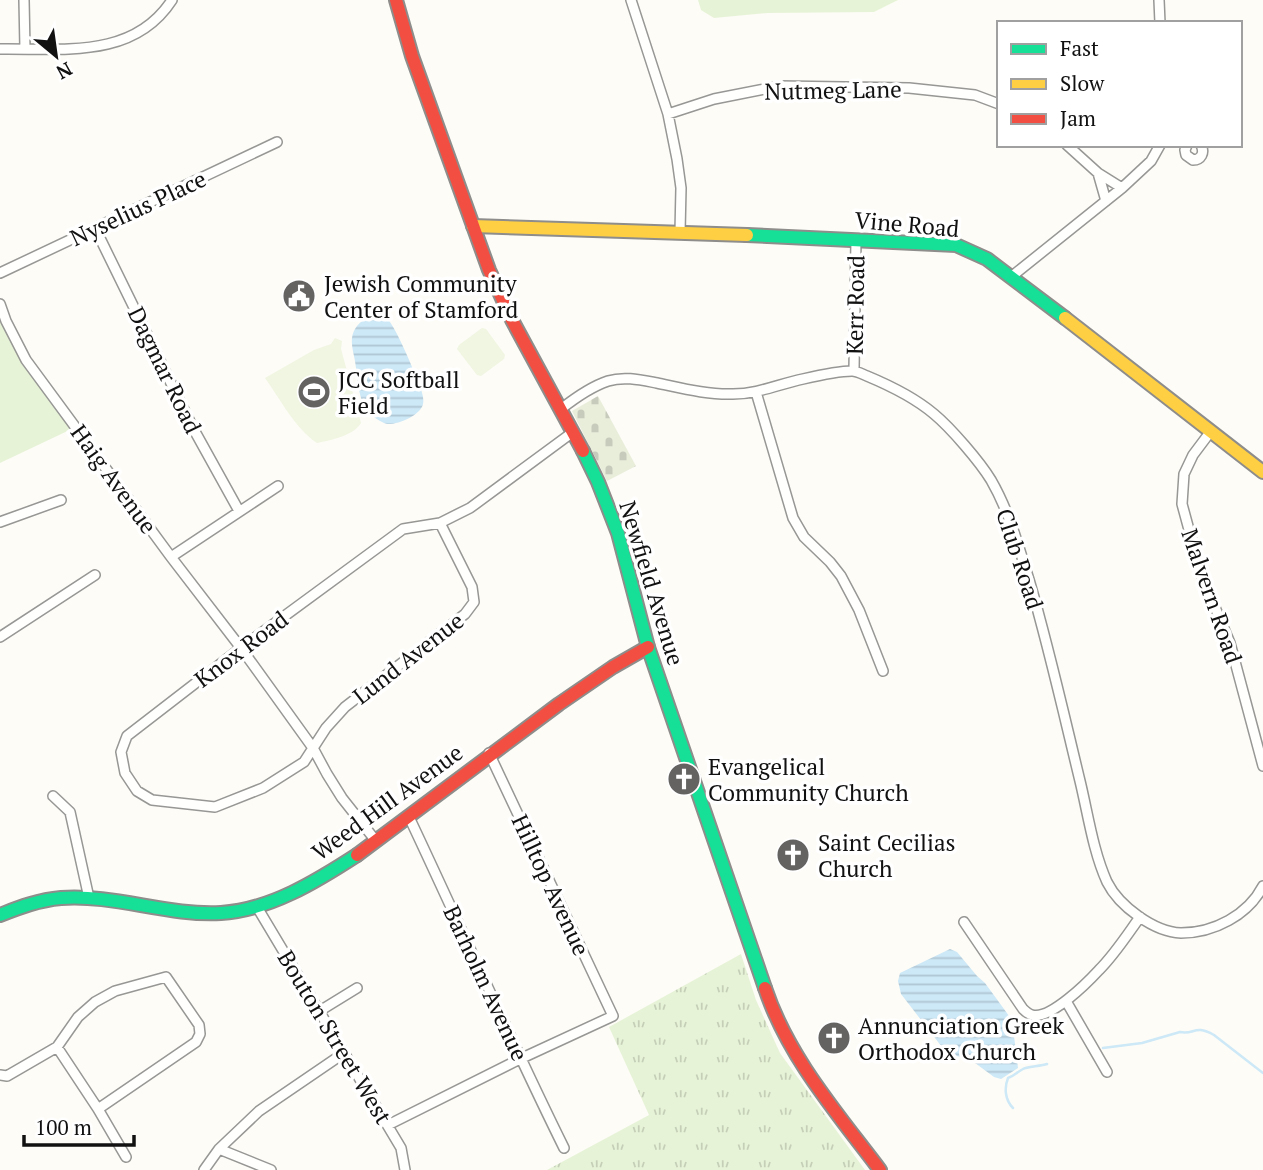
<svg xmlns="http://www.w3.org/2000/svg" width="1263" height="1170" viewBox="0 0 1263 1170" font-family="'PT Serif',serif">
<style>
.grass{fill:url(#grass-tufts)}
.cemetery{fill:url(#cemetery-stones)}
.park{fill:#e7f3d7}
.pitch{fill:#f0f6e1}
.water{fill:url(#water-rules)}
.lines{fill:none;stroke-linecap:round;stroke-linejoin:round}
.stream{stroke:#cde8f7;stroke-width:2.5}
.street-casing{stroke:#979795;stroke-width:12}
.fast-casing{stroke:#8e8d8b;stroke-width:16}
.slow-casing{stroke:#8e8d8b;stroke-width:16}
.jam-casing{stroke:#8e8d8b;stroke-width:16}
.street{stroke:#fffffe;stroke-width:9}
.fast{stroke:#16e098;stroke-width:12}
.slow{stroke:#ffcf43;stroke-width:12}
.jam{stroke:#f24e42;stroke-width:12}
.labels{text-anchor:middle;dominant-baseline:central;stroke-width:7;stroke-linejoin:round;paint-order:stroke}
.street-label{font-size:23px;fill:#111;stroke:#fff}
.poi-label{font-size:23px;fill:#111;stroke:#fff;text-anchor:start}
</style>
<defs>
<pattern id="grass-tufts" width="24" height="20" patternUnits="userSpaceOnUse" patternTransform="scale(1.75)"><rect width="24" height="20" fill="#e7f3d7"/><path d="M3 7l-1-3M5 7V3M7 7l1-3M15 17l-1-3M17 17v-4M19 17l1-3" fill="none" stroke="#c5cfb8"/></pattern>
<pattern id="cemetery-stones" width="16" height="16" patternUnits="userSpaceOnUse" patternTransform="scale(1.75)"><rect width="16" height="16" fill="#e9eedb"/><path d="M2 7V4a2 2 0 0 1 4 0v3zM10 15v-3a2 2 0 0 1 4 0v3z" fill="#c7cbbb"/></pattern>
<pattern id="water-rules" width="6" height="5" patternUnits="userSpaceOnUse" patternTransform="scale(1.75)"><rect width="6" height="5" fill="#cde8f7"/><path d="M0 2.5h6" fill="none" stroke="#afc6d3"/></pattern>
</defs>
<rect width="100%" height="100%" fill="#fdfcf7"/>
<!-- grass -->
<path class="grass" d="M741,954L756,1000L780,1053L865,1170H547L649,1115L609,1027Z"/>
<!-- cemetery -->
<path class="cemetery" d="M598,396L636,466L607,481L572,411Z"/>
<!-- park -->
<path class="park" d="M698,0H898L874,12L768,13L714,18L701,10Z
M0,304L17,343L76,427L0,463Z"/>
<!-- pitch -->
<path class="pitch" d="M482,328L486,329L505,355L504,359L481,376L477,375L457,349L459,345Z
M335,338L342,341L341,349L361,423C353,436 331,440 317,443C294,427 281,400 265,378L314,350L331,344Z"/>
<!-- water -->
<path class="water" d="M382,312C393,321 409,359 415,374C418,382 425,396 423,404C421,415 398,425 387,424C383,423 376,419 373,416C357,403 358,379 355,361C353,350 349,339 355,329C360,320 373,314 382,312Z
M950,949L957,952L977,976L985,983L1012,1020L1018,1068L1001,1079L994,1077L967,1057L953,1056L945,1051L901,994L898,981L900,973Z"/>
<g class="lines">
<!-- stream -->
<path class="stream" d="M1103,1048L1142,1043L1180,1032C1195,1035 1194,1024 1214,1035L1263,1073
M1013,1108C1005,1100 1004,1088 1008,1078C1014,1076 1017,1072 1023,1069C1026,1067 1041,1066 1047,1064"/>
<defs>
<path id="street" d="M24,0L25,49
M631,0L668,114L677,159L681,188L680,232
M1159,0L1160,23
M0,49C61,48 133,60 172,0
M668,114L714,99L780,86L909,88L975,95L999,104
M1067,145L1098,173L1122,188
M1187,145L1185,150L1186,155L1193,160C1201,160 1205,153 1201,145
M1098,173L1106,201
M95,228L193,428L239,511
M0,273L277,142
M1011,277L1122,188L1151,161L1160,145
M0,304L6,321L26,360L171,557L241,648L313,748L327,774L342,798L376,841
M854,370L856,240
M756,392L793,518L804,537L830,562L841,576L859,610L883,671
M561,409C575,398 590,387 608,381C624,376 641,380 657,383C681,388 708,395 733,394C758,394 779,384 803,379C816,376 839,371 852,371C857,371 862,374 867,376C891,386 914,397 934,414C951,428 980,462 991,480C1010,513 1019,548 1030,583C1049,648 1064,715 1080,781C1088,814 1093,851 1107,882C1119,906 1154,932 1181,933C1214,933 1248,915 1263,886
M1211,431L1193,455L1184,474L1182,504L1201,574L1230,643L1263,766
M0,522L61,500
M440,523L472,587L474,602L465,614L345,707L326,728L304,762L263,788L215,807L152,800L137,791L125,773L121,752L127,736L241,648L403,529L440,523L470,508L573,432
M171,557L278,486
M0,637L95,575
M53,796L70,812L89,898
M409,817C461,927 510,1039 564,1148
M257,907L401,1148L405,1170
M964,922L1023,1009C1026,1012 1028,1014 1032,1015C1050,1020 1087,983 1099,970C1115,954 1127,935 1140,917
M1066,1001L1107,1072
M318,1012L357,988
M57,1047L98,1109L126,1157
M0,1075L7,1076L57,1047L78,1017L95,1002L115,991L166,977L199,1025L200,1034L196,1042L98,1109
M388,1125L520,1059L613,1016L489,753
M219,1149L271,1170
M204,1170L219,1149L259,1111L344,1053"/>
<path id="fast" d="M747,235L956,245L987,259L1065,318
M583,451L598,482L618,533L648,647L765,988
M0,915C20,907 39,900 61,898C115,894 167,916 221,913C270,910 317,881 357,855"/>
<path id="slow" d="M473,226L747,235
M1065,318L1263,472"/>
<path id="jam" d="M396,0L412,56L489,270L512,320L583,451
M357,855L559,704L613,667L648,647
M765,988C788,1057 837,1113 880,1170"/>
</defs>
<!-- street casing -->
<use href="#street" class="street-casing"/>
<!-- fast casing -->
<use href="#fast" class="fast-casing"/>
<!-- slow casing -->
<use href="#slow" class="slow-casing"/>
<!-- jam casing -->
<use href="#jam" class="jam-casing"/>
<!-- street -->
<use href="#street" class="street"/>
<!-- fast -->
<use href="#fast" class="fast"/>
<!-- slow -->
<use href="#slow" class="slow"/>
<!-- jam -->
<use href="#jam" class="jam"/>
</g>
<!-- icons -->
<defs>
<symbol id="civic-disc" viewBox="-11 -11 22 22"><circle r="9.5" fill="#646362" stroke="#fff"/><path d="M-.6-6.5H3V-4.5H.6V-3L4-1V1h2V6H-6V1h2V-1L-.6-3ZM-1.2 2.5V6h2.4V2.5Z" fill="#fff"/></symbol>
<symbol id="stadium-disc" viewBox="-11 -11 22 22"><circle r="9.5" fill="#646362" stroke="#fff"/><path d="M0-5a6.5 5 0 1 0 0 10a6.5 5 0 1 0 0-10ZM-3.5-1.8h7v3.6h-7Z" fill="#fff"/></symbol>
<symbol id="church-disc" viewBox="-11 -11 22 22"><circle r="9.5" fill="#646362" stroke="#fff"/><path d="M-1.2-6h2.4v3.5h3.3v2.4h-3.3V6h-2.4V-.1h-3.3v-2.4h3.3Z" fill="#fff"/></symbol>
</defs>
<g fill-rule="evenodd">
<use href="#civic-disc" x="280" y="277" width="38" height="38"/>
<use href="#stadium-disc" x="295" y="373" width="38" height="38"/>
<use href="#church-disc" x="665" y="760" width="38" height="38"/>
<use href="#church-disc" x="774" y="836" width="38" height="38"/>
<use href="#church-disc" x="815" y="1019" width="38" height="38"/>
</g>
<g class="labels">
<!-- street labels -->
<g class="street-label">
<text transform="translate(833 90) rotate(-1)">Nutmeg Lane</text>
<text transform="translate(138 208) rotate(-25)">Nyselius Place</text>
<text transform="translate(907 224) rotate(5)">Vine Road</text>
<text transform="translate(855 305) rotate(-89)">Kerr Road</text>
<text transform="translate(165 370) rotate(64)">Dagmar Road</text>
<text transform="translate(114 479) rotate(54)">Haig Avenue</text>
<text transform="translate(1020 559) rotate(72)">Club Road</text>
<text transform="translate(652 583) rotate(73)">Newfield Avenue</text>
<text transform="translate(1212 596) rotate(71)">Malvern Road</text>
<text transform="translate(241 649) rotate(-37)">Knox Road</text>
<text transform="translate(408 658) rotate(-38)">Lund Avenue</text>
<text transform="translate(387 802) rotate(-36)">Weed Hill Avenue</text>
<text transform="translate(551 885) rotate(65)">Hilltop Avenue</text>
<text transform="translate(486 983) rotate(65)">Barholm Avenue</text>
<text transform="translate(335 1037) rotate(59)">Bouton Street West</text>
</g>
<!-- poi labels -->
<g class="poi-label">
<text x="324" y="283">Jewish Community<tspan x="324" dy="26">Center of Stamford</tspan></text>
<text x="338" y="379">JCC Softball<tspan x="338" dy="26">Field</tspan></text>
<text x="708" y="766">Evangelical<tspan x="708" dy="26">Community Church</tspan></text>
<text x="818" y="842">Saint Cecilias<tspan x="818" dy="26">Church</tspan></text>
<text x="858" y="1025">Annunciation Greek<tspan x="858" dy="26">Orthodox Church</tspan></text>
</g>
</g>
<!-- legend -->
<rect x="997" y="21" width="245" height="126" fill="#ffffff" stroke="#a0a0a0" stroke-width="2"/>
<rect x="1011" y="44" width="35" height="10" fill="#16e098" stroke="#a0a0a0" stroke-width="2"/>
<text x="1060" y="56" font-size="21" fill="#111111">Fast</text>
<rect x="1011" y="79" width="35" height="10" fill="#ffcf43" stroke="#a0a0a0" stroke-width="2"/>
<text x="1060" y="91" font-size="21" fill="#111111">Slow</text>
<rect x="1011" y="114" width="35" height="10" fill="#f24e42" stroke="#a0a0a0" stroke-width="2"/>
<text x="1060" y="126" font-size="21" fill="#111111">Jam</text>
<!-- north arrow -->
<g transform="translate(56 56) rotate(151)" stroke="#ffffff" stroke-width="5" paint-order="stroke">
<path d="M0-5L12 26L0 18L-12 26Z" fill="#111111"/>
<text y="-10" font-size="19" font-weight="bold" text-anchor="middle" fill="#111111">N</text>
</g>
<!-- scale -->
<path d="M24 1135v10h110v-10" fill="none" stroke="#111111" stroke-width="3.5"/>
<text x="35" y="1135" font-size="21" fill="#111111" stroke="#ffffff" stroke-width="5" paint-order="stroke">100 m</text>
</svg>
